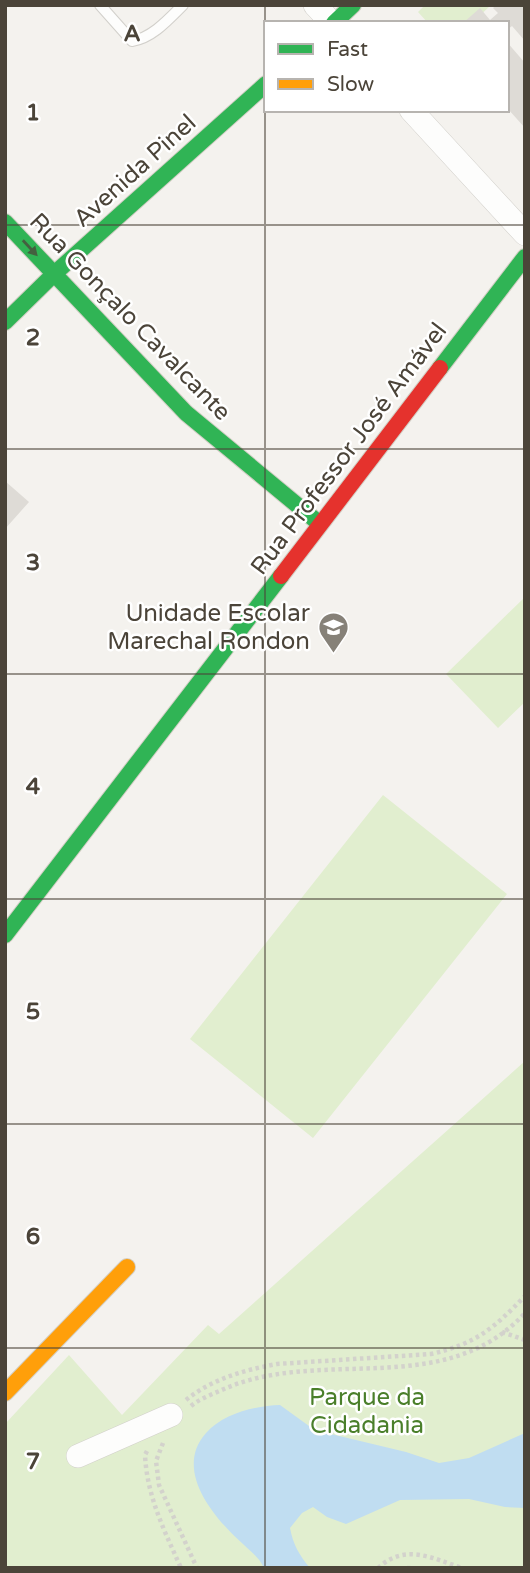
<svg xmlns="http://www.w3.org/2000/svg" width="530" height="1573" viewBox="0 0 530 1573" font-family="'Varela Round',sans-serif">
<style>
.green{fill:#e1eecf}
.water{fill:#c0ddf1}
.building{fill:#dedbd6}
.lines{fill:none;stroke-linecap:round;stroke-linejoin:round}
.lane-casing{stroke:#d2d0cb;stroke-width:12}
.street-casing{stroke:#d2d0cb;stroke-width:24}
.fast-casing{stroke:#d3cfc5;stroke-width:18}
.slow-casing{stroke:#d3cfc5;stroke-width:18}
.jam-casing{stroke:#d3cfc5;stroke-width:18}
.path{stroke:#d3d2cc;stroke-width:4.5;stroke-dasharray:3.5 3.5;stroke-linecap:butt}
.lane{stroke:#fdfdfc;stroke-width:10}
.street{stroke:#fdfdfc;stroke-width:23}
.fast{stroke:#30b455;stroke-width:16}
.slow{stroke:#ff9f0a;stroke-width:16}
.jam{stroke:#e5322d;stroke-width:16}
.oneway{fill:#446040}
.grid{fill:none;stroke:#4b4439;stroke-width:2;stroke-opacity:0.55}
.labels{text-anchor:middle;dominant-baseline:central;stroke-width:5;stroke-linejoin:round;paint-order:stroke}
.street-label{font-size:24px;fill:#4b4439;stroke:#fff}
.poi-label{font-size:24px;fill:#4b4439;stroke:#fff;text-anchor:end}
.park-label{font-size:24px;fill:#4a7f2a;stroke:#fff}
.grid-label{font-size:23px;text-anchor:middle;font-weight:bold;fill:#4b4439;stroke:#fff;stroke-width:5;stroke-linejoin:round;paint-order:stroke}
</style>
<rect width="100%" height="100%" fill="#f4f2ee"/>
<!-- green -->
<path class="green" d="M425,5H491L472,23H428L418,12Z
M525,597V702L498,728L446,674Z
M383,795L507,894L313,1138L190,1039Z
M525,1061V1568H5V1424L69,1355L122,1415L208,1325L219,1334Z"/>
<!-- water -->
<path class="water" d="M280,1405L309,1426L331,1434L406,1452L439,1463L469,1458L525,1433V1508L505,1507L469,1499L400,1500L346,1524L327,1517L313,1507L302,1513L290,1528C293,1544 299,1555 310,1568H264C259,1557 251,1552 243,1544C214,1518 173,1470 206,1433C224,1413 255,1406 280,1405Z"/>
<!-- building -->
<path class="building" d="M496,5H525V41L512,26L507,30V23H463L480,8L490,20L498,13L493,8Z
M507,42L525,63V128L507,108Z
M5,481L29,502L5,529Z"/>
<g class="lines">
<defs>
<path id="lane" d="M100,5L132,41C152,38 168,20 183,5"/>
<path id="street" d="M315,5L332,23
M411,110L525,234
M78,1456L171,1415"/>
<path id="fast" d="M334,23L353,5
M5,222L186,413L320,524
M5,322L54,274L266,84
M440,368L525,257
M5,935L281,576"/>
<path id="slow" d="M5,1393L127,1267"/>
<path id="jam" d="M281,576L440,368"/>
</defs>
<!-- lane casing -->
<use href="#lane" class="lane-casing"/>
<!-- street casing -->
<use href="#street" class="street-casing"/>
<!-- fast casing -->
<use href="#fast" class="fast-casing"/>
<!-- slow casing -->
<use href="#slow" class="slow-casing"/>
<!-- jam casing -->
<use href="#jam" class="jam-casing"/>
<!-- path -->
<path class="path" d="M502,1332L525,1340
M186,1400C212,1379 244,1370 277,1364L431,1354C476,1344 494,1328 525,1296
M191,1406C201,1398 213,1394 224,1389C322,1346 444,1401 525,1313
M163,1443L156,1461L159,1485L197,1568
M147,1451L145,1455C147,1496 164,1530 181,1568
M378,1568C405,1543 432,1558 462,1568
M407,1568H413"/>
<!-- lane -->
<use href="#lane" class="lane"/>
<!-- street -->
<use href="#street" class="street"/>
<!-- fast -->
<use href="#fast" class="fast"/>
<!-- slow -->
<use href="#slow" class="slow"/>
<!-- jam -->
<use href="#jam" class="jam"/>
</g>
<!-- one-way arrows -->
<defs><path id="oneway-solid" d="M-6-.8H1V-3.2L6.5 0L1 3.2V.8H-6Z" transform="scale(1.75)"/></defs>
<use class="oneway" href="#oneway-solid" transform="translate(30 248) rotate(47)"/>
<!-- grid -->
<path class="grid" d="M265,5V1568M5,225H525M5,449H525M5,674H525M5,899H525M5,1124H525M5,1348H525"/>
<!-- icons -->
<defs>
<symbol id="school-pin" viewBox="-11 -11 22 30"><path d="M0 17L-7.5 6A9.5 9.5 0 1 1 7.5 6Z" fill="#868178" stroke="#fff"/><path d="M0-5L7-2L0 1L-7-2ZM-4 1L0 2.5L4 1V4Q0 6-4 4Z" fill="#fff"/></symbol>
</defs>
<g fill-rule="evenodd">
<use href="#school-pin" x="316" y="610" width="35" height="47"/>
</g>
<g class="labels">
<!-- street labels -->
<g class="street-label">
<text transform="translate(135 171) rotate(-42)">Avenida Pinel</text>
<text transform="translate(130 317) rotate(46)">Rua Gonçalo Cavalcante</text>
<text transform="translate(349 449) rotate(-53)">Rua Professor José Amável</text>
</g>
<!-- poi labels -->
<g class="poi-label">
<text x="310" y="613">Unidade Escolar<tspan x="310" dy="28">Marechal Rondon</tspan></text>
</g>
<!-- park labels -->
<g class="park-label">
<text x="367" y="1397">Parque da<tspan x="367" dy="28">Cidadania</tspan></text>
</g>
</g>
<g class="grid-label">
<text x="132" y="41">A</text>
<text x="33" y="120">1</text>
<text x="33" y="345">2</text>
<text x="33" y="570">3</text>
<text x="33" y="794">4</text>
<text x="33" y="1019">5</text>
<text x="33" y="1244">6</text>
<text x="33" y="1469">7</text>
</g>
<!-- border -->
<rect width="530" height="1573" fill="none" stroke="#4b4439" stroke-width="14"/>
<!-- legend -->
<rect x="264" y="21" width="245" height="91" fill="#ffffff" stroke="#b7b4b0" stroke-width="2"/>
<rect x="278" y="44" width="35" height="10" fill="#30b455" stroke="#b7b4b0" stroke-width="2"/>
<text x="327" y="56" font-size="21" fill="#4b4439">Fast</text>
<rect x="278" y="79" width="35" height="10" fill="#ff9f0a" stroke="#b7b4b0" stroke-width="2"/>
<text x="327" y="91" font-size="21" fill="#4b4439">Slow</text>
</svg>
